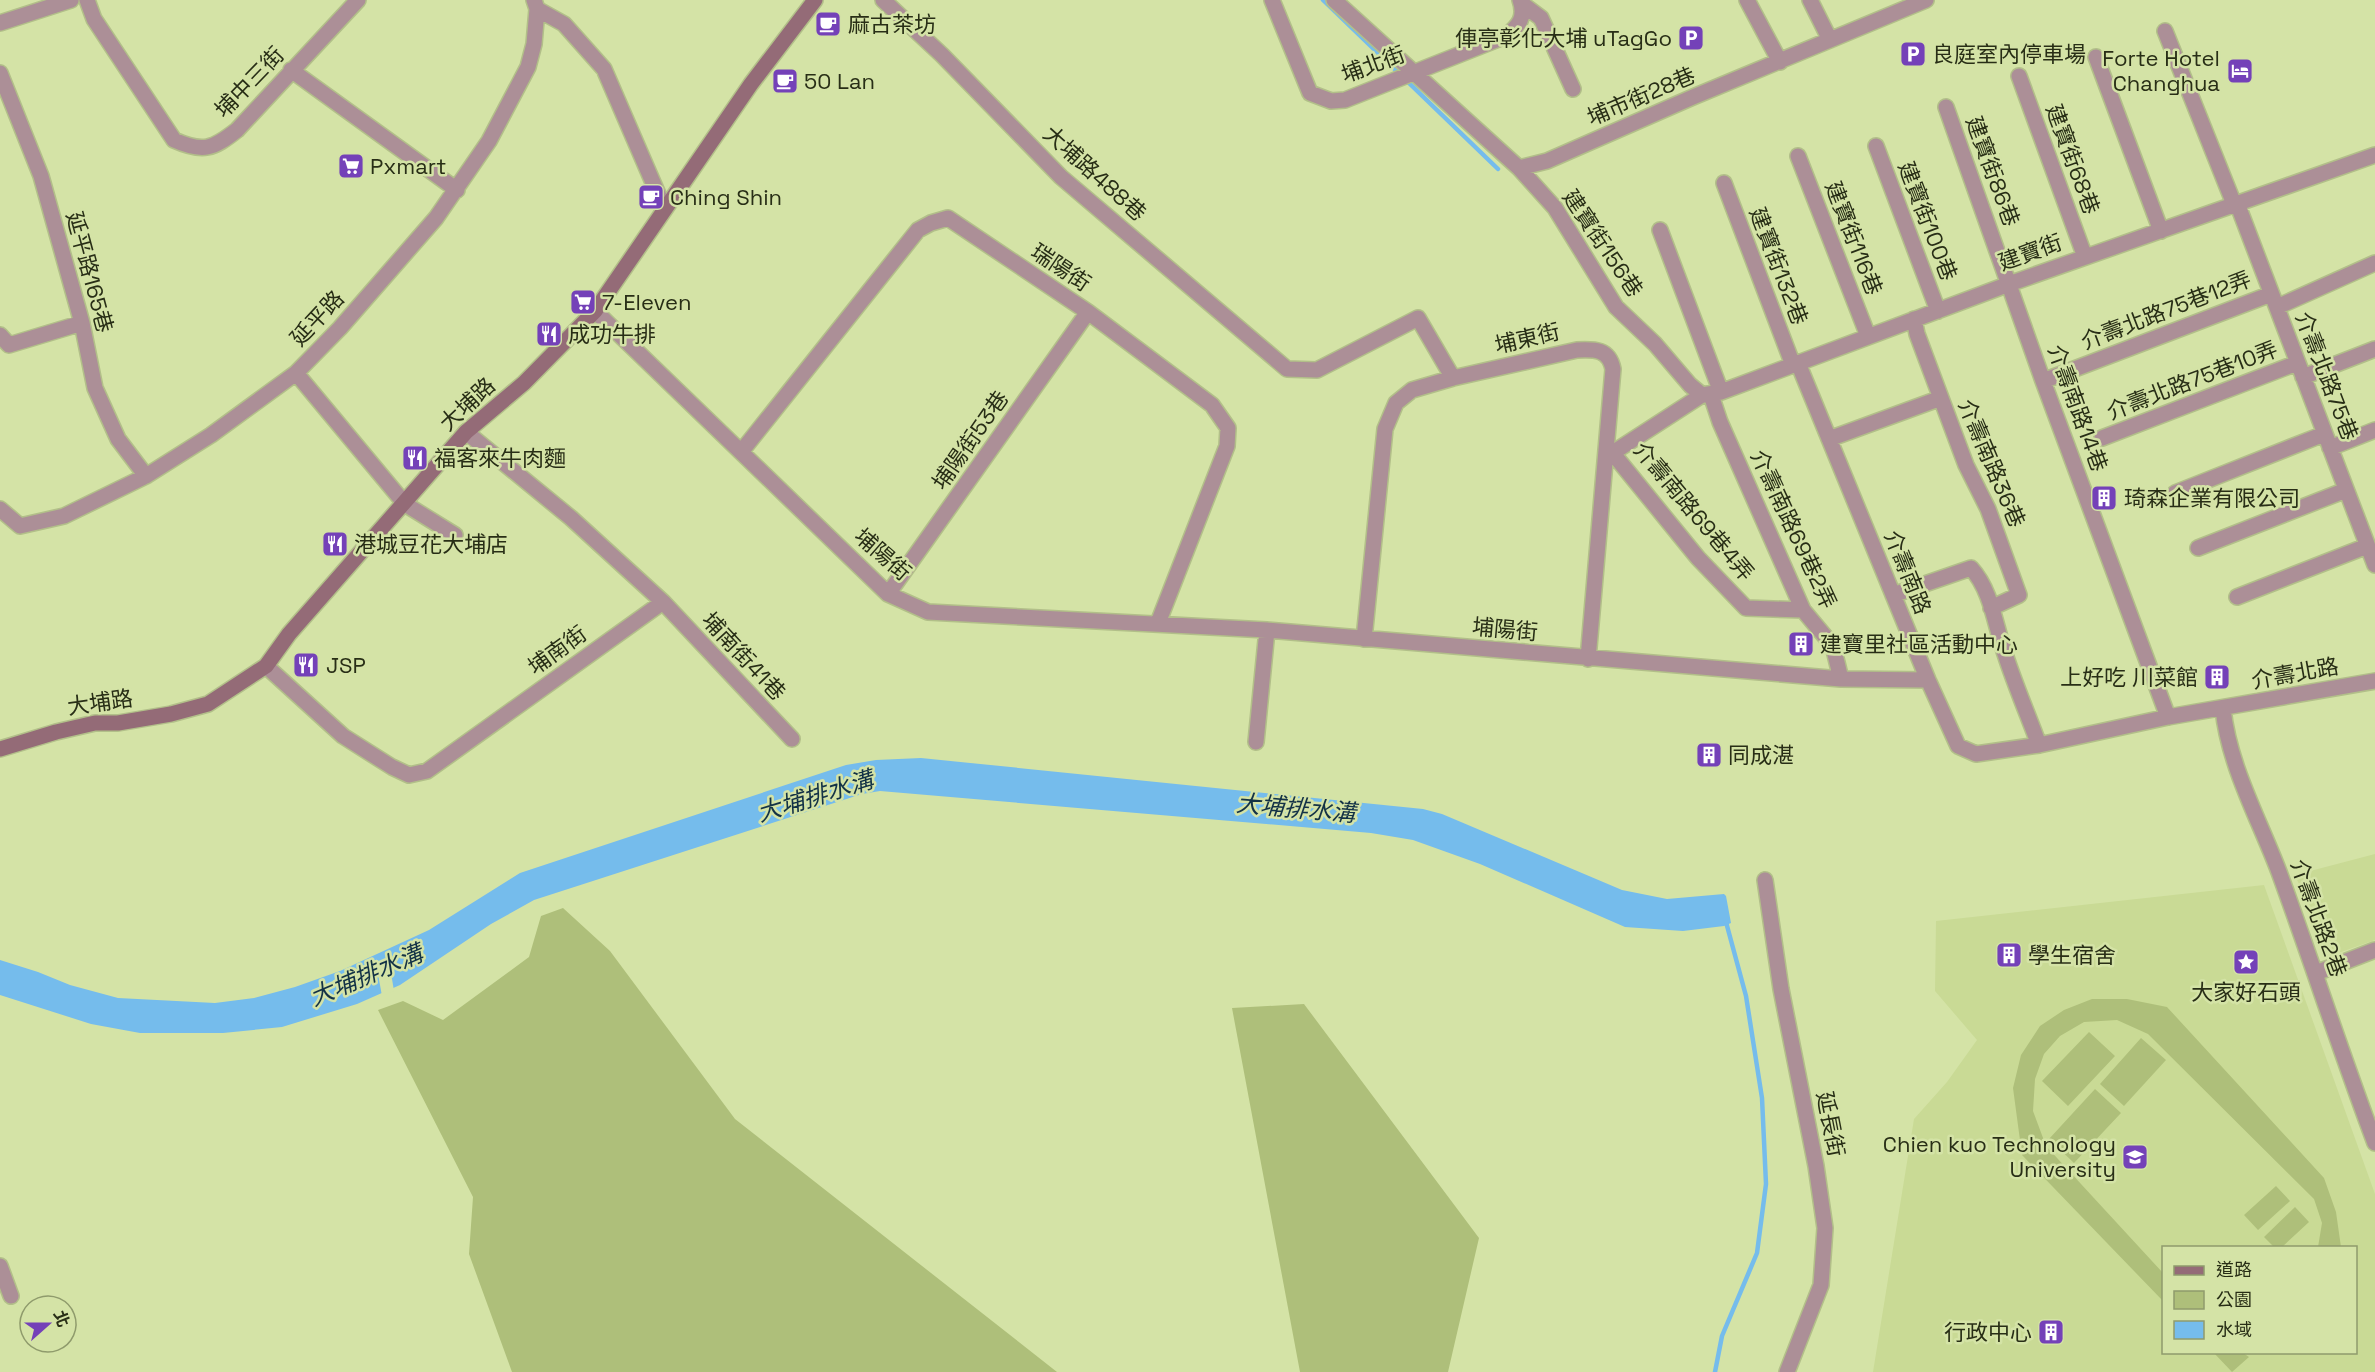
<svg xmlns="http://www.w3.org/2000/svg" width="2375" height="1372" viewBox="0 0 2375 1372" font-family="'Space Grotesk','Noto Sans TC',sans-serif">
<style>
.built{fill:#c9da95;fill-rule:evenodd}
.green{fill:#aebf7a}
.water{fill:#75bcec}
.pier{fill:#d4e3a6}
.lines{fill:none;stroke-linecap:round;stroke-linejoin:round}
.stream{stroke:#75bcec;stroke-width:4.5}
.minor-casing{stroke:#b2bf89;stroke-width:18}
.secondary-casing{stroke:#b2bf89;stroke-width:18}
.minor{stroke:#ac8f97;stroke-width:15}
.secondary{stroke:#946b77;stroke-width:15}
.labels{text-anchor:middle;dominant-baseline:central;stroke-width:5;stroke-linejoin:round;paint-order:stroke}
.poi-label{font-size:22px;fill:#282e16;stroke:#d4e3a6;text-anchor:start}
.street-label{font-size:22px;fill:#282e16;stroke:#d4e3a6}
.water-label{font-size:24px;font-style:italic;fill:#133246;stroke:#d4e3a6}
</style>
<rect width="100%" height="100%" fill="#d4e3a6"/>
<!-- built -->
<path class="built" d="M2375,854V940L2330,956L2295,875Z
M2264,885L2375,1194V1372H1873L1914,1119L1947,1082L1977,1040L1935,991L1936,921ZM2164,1248H2356V1352H2164Z"/>
<!-- green -->
<path class="green" d="M563,908L610,951L735,1119L1057,1372H512L469,1254L473,1197L378,1010L403,1001L443,1020L529,957L541,916Z
M2092,999H2127L2167,1007L2324,1178L2336,1212L2341,1247H2318L2322,1223L2314,1199L2148,1034L2117,1020L2084,1022L2060,1036L2044,1054L2035,1079L2033,1111L2046,1146L2163,1273V1301L2022,1155L2013,1088L2021,1055L2040,1026L2064,1010Z
M1304,1004L1479,1238L1448,1372H1300L1232,1008Z
M2089,1032L2115,1056L2068,1106L2042,1081Z
M2141,1038L2166,1060L2124,1106L2100,1084Z
M2095,1089L2121,1113L2074,1163L2049,1139Z
M2276,1186L2290,1201L2258,1230L2244,1215Z
M2295,1207L2309,1222L2282,1247H2274L2264,1237Z
M2214,1353H2243L2249,1357L2232,1372Z"/>
<!-- water -->
<path class="water" d="M921,758L1423,809L1442,814L1622,890L1667,899L1724,894L1726,896L1731,923L1724,926L1683,931L1625,927L1480,864L1413,840L1371,833L880,791L862,794L534,900L491,924L400,985L357,1004L282,1027L223,1033H140L91,1024L0,995V960L38,972L70,985L118,998L215,1003L254,998L295,987L340,971L429,930L520,873L846,765L876,760Z"/>
<!-- pier -->
<path class="pier" d="M389,961L394,991L382,996L376,963Z"/>
<g class="lines">
<!-- stream -->
<path class="stream" d="M1323,0L1498,169
M1715,1372L1722,1336L1757,1253L1766,1184L1762,1098L1746,996L1726,922"/>
<defs>
<path id="minor" d="M87,0L94,19L174,140C203,153 213,149 237,130L358,0
M883,0L942,55L1061,177L1287,369L1317,370L1418,318L1453,378
M1272,0L1310,93L1331,101L1345,100L1506,36C1519,26 1526,17 1520,0
M1334,0L1519,168L1555,208L1616,307L1655,344L1690,385L1702,395
M1747,0L1780,62
M1810,0L1830,40
M1521,3L1541,18L1573,89
M537,9L564,24L604,69L664,208
M0,23L71,0
M2165,31L2234,204
M2096,57L2161,231
M291,70L457,190
M0,73L41,176L82,323L95,388L118,439L146,476
M2019,76L2085,257
M1946,107L2043,381L2168,717
M1876,146L1938,311
M1798,156L1868,336
M1519,168L1547,161L1693,97L1926,0
M1724,183L1793,365
M2237,203L2375,565
M1660,230L1721,392
M2277,307L2375,263
M595,311L888,594L928,612L1267,630L1841,679L1928,680
M1914,319L1917,334L1966,465L1988,509L2019,595L1991,608
M0,335L9,345L82,323
M1798,363L1928,680L1958,746L1976,754L2039,745L2168,717L2375,681
M296,373L405,504L455,535
M2303,377L2375,349
M2043,381L2271,294
M1702,395L1721,392L2009,284L2375,155
M1702,395L1614,452L1615,456L1698,558L1746,608L1803,610
M1711,395L1720,422L1803,610L1833,646L1841,679
M466,432L571,518L663,602L792,739
M2102,438L2297,363
M1829,439L1941,398
M2330,448L2375,430
M741,452L918,230L931,223L948,218L1088,312L1212,405L1228,428L1227,446L1158,623
M2175,493L2324,434
M0,509L20,526L64,516L146,476L211,435L296,373L340,328L436,218L489,141L528,67L534,44L537,9L534,0
M2198,548L2346,490
M888,594L1088,312
M1893,595L1971,568C1992,591 1995,626 2005,654C2015,685 2028,715 2039,745
M2237,597L2367,546
M1364,639L1385,429L1396,403L1412,390L1453,378L1577,350C1595,349 1609,349 1613,369L1588,659
M266,666L343,736L392,767L409,775L427,771L663,602
M2223,709C2229,766 2259,819 2279,872C2312,962 2341,1053 2375,1143
M1256,742L1267,630
M1765,880L1781,989L1816,1166L1825,1228L1821,1285L1787,1372
M2316,973L2375,950
M0,1266L11,1296"/>
<path id="secondary" d="M0,749L56,732L95,723H118L171,714L208,704L266,666L289,634L466,432L524,383L595,311L751,84L815,0"/>
</defs>
<!-- minor casing -->
<use href="#minor" class="minor-casing"/>
<!-- secondary casing -->
<use href="#secondary" class="secondary-casing"/>
<!-- minor -->
<use href="#minor" class="minor"/>
<!-- secondary -->
<use href="#secondary" class="secondary"/>
</g>
<!-- icons -->
<defs>
<symbol id="cafe-square" viewBox="-11 -11 22 22"><rect x="-9" y="-9" width="18" height="18" rx="4" fill="#7441b8" stroke="#d4e3a6"/><path d="M-5.5-4.5H6V0H3Q3 3.5 0 3.5H-2.5Q-5.5 3.5-5.5 0ZM3-3.2v2h1.7v-2ZM-6 4.5H4V6H-6Z" fill="#fff"/></symbol>
<symbol id="parking-square" viewBox="-11 -11 22 22"><rect x="-9" y="-9" width="18" height="18" rx="4" fill="#7441b8" stroke="#d4e3a6"/><path d="M-3.5-5.5H1a3.5 3.5 0 0 1 0 7H-1V5.5H-3.5ZM-1-3.4V-.6H.8a1.4 1.4 0 0 0 0-2.8Z" fill="#fff"/></symbol>
<symbol id="hotel-square" viewBox="-11 -11 22 22"><rect x="-9" y="-9" width="18" height="18" rx="4" fill="#7441b8" stroke="#d4e3a6"/><path d="M-6-4.5h1.5V1H6V5H4.5V3h-9V5H-6ZM-4 0a1.8 1.8 0 1 1 3.6 0ZM.5 0V-2.5h3Q6-2.5 6 0Z" fill="#fff"/></symbol>
<symbol id="supermarket-square" viewBox="-11 -11 22 22"><rect x="-9" y="-9" width="18" height="18" rx="4" fill="#7441b8" stroke="#d4e3a6"/><path d="M-6-5.5h2.5l.6 2H6L4.5 2H-2.5L-4.4-4H-6ZM-1.5 3.2a1.3 1.3 0 1 0 .1 0ZM3 3.2a1.3 1.3 0 1 0 .1 0Z" fill="#fff"/></symbol>
<symbol id="restaurant-square" viewBox="-11 -11 22 22"><rect x="-9" y="-9" width="18" height="18" rx="4" fill="#7441b8" stroke="#d4e3a6"/><path d="M-5-6h1v4h1v-4h1v4h1v-4h1v5L-1.5 .5V6h-2V.5L-5-1ZM5-6V6H3V1.5H1.5Q1.5-4 5-6Z" fill="#fff"/></symbol>
<symbol id="building-square" viewBox="-11 -11 22 22"><rect x="-9" y="-9" width="18" height="18" rx="4" fill="#7441b8" stroke="#d4e3a6"/><path d="M-4-6H4V6H1V3H-1V6H-4ZM-2.5-4.3h1.7v1.8h-1.7ZM.8-4.3h1.7v1.8H.8ZM-2.5-1h1.7V.8h-1.7ZM.8-1h1.7V.8H.8Z" fill="#fff"/></symbol>
<symbol id="sight-square" viewBox="-11 -11 22 22"><rect x="-9" y="-9" width="18" height="18" rx="4" fill="#7441b8" stroke="#d4e3a6"/><path d="M0-6L1.8-2.2L6-1.7L2.9 1.2L3.7 5.4L0 3.3L-3.7 5.4L-2.9 1.2L-6-1.7L-1.8-2.2Z" fill="#fff"/></symbol>
<symbol id="university-square" viewBox="-11 -11 22 22"><rect x="-9" y="-9" width="18" height="18" rx="4" fill="#7441b8" stroke="#d4e3a6"/><path d="M0-5L7-2L0 1L-7-2ZM-4 1L0 2.5L4 1V4Q0 6-4 4Z" fill="#fff"/></symbol>
</defs>
<g fill-rule="evenodd">
<use href="#cafe-square" x="813" y="9" width="30" height="30"/>
<use href="#parking-square" x="1676" y="23" width="30" height="30"/>
<use href="#parking-square" x="1898" y="39" width="30" height="30"/>
<use href="#hotel-square" x="2225" y="56" width="30" height="30"/>
<use href="#cafe-square" x="770" y="66" width="30" height="30"/>
<use href="#supermarket-square" x="336" y="151" width="30" height="30"/>
<use href="#cafe-square" x="636" y="182" width="30" height="30"/>
<use href="#supermarket-square" x="568" y="287" width="30" height="30"/>
<use href="#restaurant-square" x="534" y="319" width="30" height="30"/>
<use href="#restaurant-square" x="400" y="443" width="30" height="30"/>
<use href="#building-square" x="2089" y="483" width="30" height="30"/>
<use href="#restaurant-square" x="320" y="529" width="30" height="30"/>
<use href="#building-square" x="1786" y="629" width="30" height="30"/>
<use href="#restaurant-square" x="291" y="650" width="30" height="30"/>
<use href="#building-square" x="2202" y="662" width="30" height="30"/>
<use href="#building-square" x="1694" y="740" width="30" height="30"/>
<use href="#building-square" x="1994" y="940" width="30" height="30"/>
<use href="#sight-square" x="2231" y="947" width="30" height="30"/>
<use href="#university-square" x="2120" y="1142" width="30" height="30"/>
<use href="#building-square" x="2036" y="1317" width="30" height="30"/>
</g>
<g class="labels">
<!-- poi labels -->
<g class="poi-label">
<text x="848" y="24">麻古茶坊</text>
<text x="1672" y="38" text-anchor="end">俥亭彰化大埔 uTagGo</text>
<text x="1932" y="54">良庭室內停車場</text>
<text x="2220" y="58" text-anchor="end">Forte Hotel<tspan x="2220" dy="25">Changhua</tspan></text>
<text x="804" y="81">50 Lan</text>
<text x="370" y="166">Pxmart</text>
<text x="670" y="197">Ching Shin</text>
<text x="602" y="302">7-Eleven</text>
<text x="568" y="334">成功牛排</text>
<text x="434" y="458">福客來牛肉麵</text>
<text x="2124" y="498">琦森企業有限公司</text>
<text x="354" y="544">港城豆花大埔店</text>
<text x="1820" y="644">建寶里社區活動中心</text>
<text x="326" y="665">JSP</text>
<text x="2198" y="677" text-anchor="end">上好吃 川菜館</text>
<text x="1728" y="755">同成湛</text>
<text x="2028" y="955">學生宿舍</text>
<text x="2246" y="992" text-anchor="middle">大家好石頭</text>
<text x="2116" y="1144" text-anchor="end">Chien kuo Technology<tspan x="2116" dy="25">University</tspan></text>
<text x="2032" y="1332" text-anchor="end">行政中心</text>
</g>
<!-- street labels -->
<g class="street-label">
<text transform="translate(1373 64) rotate(-20)">埔北街</text>
<text transform="translate(249 82) rotate(-46)">埔中三街</text>
<text transform="translate(1641 96) rotate(-23)">埔市街28巷</text>
<text transform="translate(2073 159) rotate(70)">建寶街68巷</text>
<text transform="translate(1993 171) rotate(70)">建寶街86巷</text>
<text transform="translate(1095 173) rotate(42)">大埔路488巷</text>
<text transform="translate(1928 221) rotate(69)">建寶街100巷</text>
<text transform="translate(1854 238) rotate(69)">建寶街116巷</text>
<text transform="translate(1603 243) rotate(56)">建寶街156巷</text>
<text transform="translate(2030 252) rotate(-20)">建寶街</text>
<text transform="translate(1779 266) rotate(69)">建寶街132巷</text>
<text transform="translate(1061 267) rotate(34)">瑞陽街</text>
<text transform="translate(90 272) rotate(75)">延平路165巷</text>
<text transform="translate(2166 310) rotate(-21)">介壽北路75巷12弄</text>
<text transform="translate(317 318) rotate(-47)">延平路</text>
<text transform="translate(1527 338) rotate(-13)">埔東街</text>
<text transform="translate(2327 376) rotate(69)">介壽北路75巷</text>
<text transform="translate(2192 380) rotate(-21)">介壽北路75巷10弄</text>
<text transform="translate(467 404) rotate(-43)">大埔路</text>
<text transform="translate(2078 408) rotate(70)">介壽南路14巷</text>
<text transform="translate(970 440) rotate(-55)">埔陽街53巷</text>
<text transform="translate(1992 463) rotate(67)">介壽南路36巷</text>
<text transform="translate(1694 511) rotate(50)">介壽南路69巷4弄</text>
<text transform="translate(1794 529) rotate(65)">介壽南路69巷2弄</text>
<text transform="translate(883 554) rotate(41)">埔陽街</text>
<text transform="translate(1908 572) rotate(68)">介壽南路</text>
<text transform="translate(1505 629) rotate(5)">埔陽街</text>
<text transform="translate(557 650) rotate(-36)">埔南街</text>
<text transform="translate(744 656) rotate(47)">埔南街41巷</text>
<text transform="translate(2295 673) rotate(-10)">介壽北路</text>
<text transform="translate(100 702) rotate(-8)">大埔路</text>
<text transform="translate(2319 918) rotate(70)">介壽北路2巷</text>
<text transform="translate(1831 1124) rotate(79)">延長街</text>
</g>
<!-- water labels -->
<g class="water-label">
<text transform="translate(815 796) rotate(-17)">大埔排水溝</text>
<text transform="translate(1296 808) rotate(5)">大埔排水溝</text>
<text transform="translate(366 975) rotate(-23)">大埔排水溝</text>
</g>
</g>
<!-- legend -->
<rect x="2162" y="1246" width="195" height="108" fill="#d4e3a6" stroke="#8f9b6c" stroke-width="1.5"/>
<rect x="2174" y="1266" width="30" height="9" fill="#946b77" stroke="#8f9b6c" stroke-width="1.5"/>
<text x="2216" y="1276" font-size="18" fill="#282e16">道路</text>
<rect x="2174" y="1291" width="30" height="18" fill="#aebf7a" stroke="#8f9b6c" stroke-width="1.5"/>
<text x="2216" y="1306" font-size="18" fill="#282e16">公園</text>
<rect x="2174" y="1321" width="30" height="18" fill="#75bcec" stroke="#8f9b6c" stroke-width="1.5"/>
<text x="2216" y="1336" font-size="18" fill="#282e16">水域</text>
<!-- north arrow -->
<g transform="translate(48 1324) rotate(69)"><circle r="28" fill="#d4e3a6" stroke="#8f9b6c" stroke-width="1.5"/>
<path d="M0-4.5L10 22L0 15L-10 22Z" fill="#7441b8"/>
<text y="-9" font-size="16" font-weight="bold" text-anchor="middle" fill="#282e16">北</text>
</g>
</svg>
